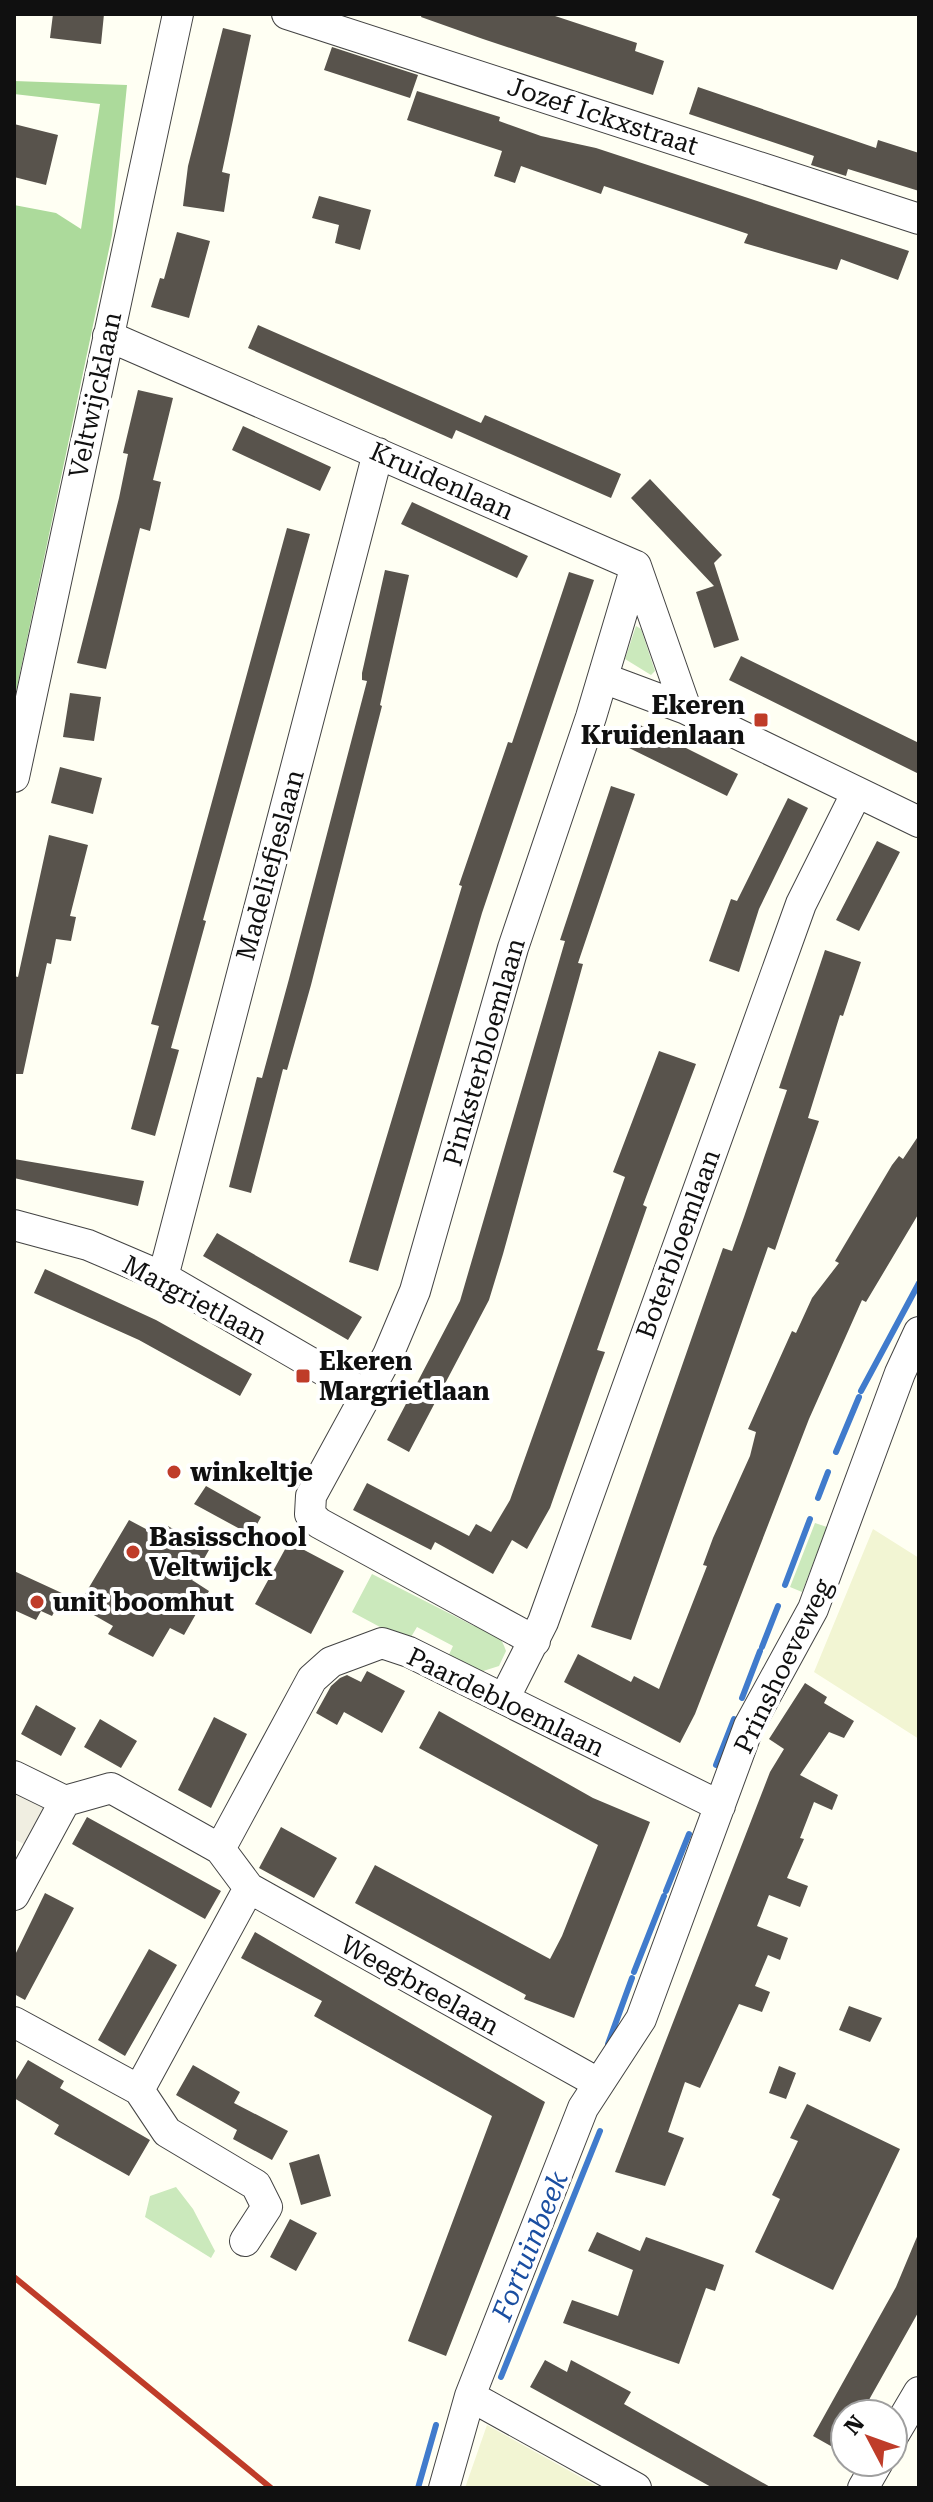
<svg xmlns="http://www.w3.org/2000/svg" width="933" height="2502" viewBox="0 0 933 2502" font-family="'Roboto Serif',serif">
<style>
.farmland{fill:#f2f5d3}
.green{fill:#cbe9bc}
.forest{fill:#acda9b}
.plaza{fill:#f0eee1}
.lines{fill:none;stroke-linecap:round;stroke-linejoin:round}
.stream{stroke:#407bcc;stroke-width:6}
.building{fill:#58534c}
.minor-casing{stroke:#434343;stroke-width:32}
.minor{stroke:#fff;stroke-width:30}
.rail{stroke:#bf3c29;stroke-width:6}
.poi-dot{fill:#bf3c29;stroke:#fff;stroke-width:3}
.labels{text-anchor:middle;dominant-baseline:central;stroke-width:8;stroke-linejoin:round;paint-order:stroke}
.street-label{font-size:26px;fill:#101010;stroke:#fff}
.poi-label{font-size:26px;font-weight:bold;fill:#101010;stroke:#fff;text-anchor:start}
.water-label{font-size:28px;font-style:italic;fill:#1a4ea1;stroke:#fff}
</style>
<rect width="100%" height="100%" fill="#fffff3"/>
<!-- farmland -->
<path class="farmland" d="M873,1529L919,1558V1739L814,1672Z
M487,2425L600,2488H465Z"/>
<!-- green -->
<path class="green" d="M636,626L641,629L655,671L651,675L625,659Z
M815,1523L827,1527L802,1592L790,1587Z
M372,1574L474,1626L479,1618C491,1626 502,1637 506,1651L499,1666L480,1672L446,1661L453,1646L417,1627L408,1642L352,1612Z
M176,2187L193,2209L215,2251L211,2258L145,2217L150,2196Z"/>
<!-- forest -->
<path class="forest" d="M14,81L127,85L112,235L14,701V205L56,213L81,229L100,104L14,94Z"/>
<!-- plaza -->
<path class="plaza" d="M14,1790L47,1808L26,1845L14,1839Z"/>
<g class="lines">
<!-- stream -->
<path class="stream" d="M861,1391L919,1283
M836,1452L859,1397
M818,1498L828,1472
M785,1585L810,1519
M762,1647L778,1606
M742,1698L760,1651
M716,1765L734,1719
M666,1891L689,1834
M634,1972L664,1896
M608,2044L632,1978
M501,2377L600,2131
M418,2488L436,2425"/>
</g>
<!-- building -->
<path class="building" d="M53,14H104L101,44L50,38Z
M422,14H549L637,43L635,51L664,61L653,95L483,39L421,17Z
M223,28L251,35L222,172L230,174L224,212L183,206L188,166Z
M332,47L418,75L410,98L324,70Z
M698,87L876,148L878,140L919,153V191L848,169L846,176L811,165L814,156L689,114Z
M417,91L500,117L499,121L541,136L596,148L909,251L898,280L841,259L837,270L744,243L748,234L604,186L601,194L521,166L515,183L494,176L502,151L407,120Z
M14,124L58,135L46,185L14,177Z
M319,196L371,210L360,250L335,243L339,225L312,218Z
M177,232L210,241L189,318L151,307L160,278L164,279Z
M258,325L481,423L485,415L621,474L611,498L456,430L452,439L248,348Z
M138,390L173,398L153,480L161,482L150,531L140,528L106,669L77,663L119,498L128,454L123,453Z
M243,426L331,467L320,491L232,450Z
M650,479L722,555L714,563L739,640L714,648L696,592L714,586L631,498Z
M412,502L528,556L517,578L401,524Z
M287,528L310,534L203,920L206,921L171,1048L179,1050L155,1136L131,1129L159,1026L151,1024Z
M385,570L409,575L380,705L382,706L311,985L287,1070L283,1069L251,1193L229,1187L257,1077L262,1078L289,979L367,681L362,680V673Z
M569,572L594,580L482,913L378,1271L349,1262L462,886L459,885L508,742L512,743Z
M741,656L919,743V774L729,680Z
M70,693L101,697L94,741L63,737Z
M638,724L738,774L727,796L627,747Z
M60,767L102,778L93,814L51,803Z
M611,786L635,794L578,963L583,964L503,1254L489,1300L409,1452L387,1440L460,1301L565,941L560,940Z
M788,798L808,808L759,909L739,972L709,961L731,899L737,901Z
M49,835L88,845L70,916L76,917L71,941L56,939L51,964L47,963L23,1074H14V976L18,977Z
M877,841L900,852L859,931L836,920Z
M825,950L861,962L843,1016L840,1015L808,1118L819,1121L775,1250L768,1247L631,1640L591,1627L723,1248L732,1251L744,1217L787,1090L779,1088Z
M659,1051L696,1064L643,1205L647,1207L597,1350L605,1352L598,1371L550,1508L527,1549L512,1540L493,1574L435,1542L431,1550L353,1510L367,1483L469,1536L476,1524L491,1532L510,1500L625,1177L613,1172Z
M919,1135V1213L866,1302L862,1300L809,1419L695,1714L680,1743L564,1682L578,1654L631,1682L634,1676L659,1689L707,1566L703,1565L713,1538L750,1456L756,1432L748,1429L792,1331L796,1333L812,1298L839,1263L835,1261L892,1165L899,1156L903,1159Z
M14,1159L144,1181L138,1206L14,1178Z
M217,1233L362,1317L348,1340L203,1256Z
M45,1269L156,1320L252,1374L240,1396L139,1340L34,1293Z
M206,1486L261,1517L251,1535L194,1504Z
M129,1520L161,1537L168,1526L209,1550L192,1580L209,1591L184,1635L170,1628L153,1657L108,1634L113,1626L78,1606Z
M289,1542L344,1571L311,1634L255,1604Z
M14,1571L64,1594L52,1616L41,1611L36,1620L14,1610Z
M367,1671L405,1691L382,1733L344,1712L337,1725L316,1713L331,1686L340,1678L347,1675L361,1682Z
M805,1683L827,1697L824,1703L854,1721L844,1738L829,1732L800,1775L838,1795L832,1810L814,1802L800,1838L804,1839L787,1878L808,1886L800,1907L769,1895L757,1926L788,1938L780,1960L768,1955L755,1986L770,1992L762,2012L739,2004L700,2088L685,2082L668,2132L684,2138L665,2186L615,2172L770,1772L784,1749L769,1739Z
M36,1705L76,1728L61,1756L21,1734Z
M439,1711L593,1798L650,1822L574,2018L524,1999L526,1995L355,1903L375,1865L550,1959L562,1936L598,1845L419,1748Z
M214,1717L247,1734L211,1808L178,1790Z
M100,1719L137,1741L121,1768L84,1747Z
M87,1817L221,1891L205,1919L72,1844Z
M281,1827L337,1858L314,1898L259,1868Z
M45,1893L74,1908L25,2000L14,1994V1957Z
M255,1932L545,2102L446,2356L408,2341L492,2116L314,2016L322,2001L241,1958Z
M149,1949L177,1965L125,2056L98,2040Z
M849,2006L882,2018L870,2042L839,2030Z
M28,2060L64,2081L60,2088L150,2140L129,2176L54,2134L59,2125L14,2098V2083Z
M193,2065L240,2092L234,2103L288,2131L272,2160L233,2139L237,2130L176,2095Z
M779,2066L796,2073L786,2099L769,2093Z
M807,2104L900,2149L833,2290L755,2252L780,2199L772,2195L798,2141L790,2138Z
M319,2154L331,2196L301,2205L289,2163Z
M290,2219L317,2233L296,2271L270,2257Z
M597,2232L640,2251L646,2237L724,2265L715,2291L706,2288L679,2364L563,2323L572,2300L618,2316L633,2270L588,2251Z
M919,2232V2311L861,2414H845V2454L813,2436L896,2287Z
M545,2360L567,2372L571,2360L631,2392L624,2404L772,2488H713L530,2387Z"/>
<g class="lines">
<defs>
<path id="minor" d="M287,14L919,219
M108,336L636,566L686,709
M603,678L686,709L919,822
M14,777L178,14
M14,1225L88,1245L163,1277L368,1396
M163,1277L378,453
M535,1641L319,1523L310,1514L311,1496L388,1355L415,1291L513,948L591,717L636,566
M504,1699L543,1622L801,904L857,792
M14,1776L65,1801L111,1788L220,1849L249,1888L598,2083
M220,1849L312,1679L331,1662L382,1643L409,1652L720,1806
M14,1895L65,1801
M14,2022L139,2090L167,2132L256,2185L267,2207L245,2241
M139,2090L249,1888
M470,2396L636,2488
M893,2436L919,2392
M444,2488L470,2396L583,2108L641,2019L749,1726L813,1609L900,1373L919,1332
M863,2488L878,2462"/>
</defs>
<!-- minor casing -->
<use href="#minor" class="minor-casing"/>
<!-- minor -->
<use href="#minor" class="minor"/>
<!-- rail -->
<path class="rail" d="M14,2277L271,2488"/>
</g>
<!-- markers -->
<g class="poi-dot">
<rect x="753" y="712" width="16" height="16" rx="4"/>
<rect x="295" y="1368" width="16" height="16" rx="4"/>
<circle cx="174" cy="1472" r="8"/>
<circle cx="133" cy="1552" r="8"/>
<circle cx="37" cy="1602" r="8"/>
</g>
<g class="labels">
<!-- street labels -->
<g class="street-label">
<text transform="translate(603 116) rotate(18)">Jozef Ickxstraat</text>
<text transform="translate(95 395) rotate(-78)">Veltwijcklaan</text>
<text transform="translate(442 481) rotate(24)">Kruidenlaan</text>
<text transform="translate(270 865) rotate(-75)">Madeliefjeslaan</text>
<text transform="translate(484 1052) rotate(-74)">Pinksterbloemlaan</text>
<text transform="translate(678 1244) rotate(-70)">Boterbloemlaan</text>
<text transform="translate(195 1300) rotate(28)">Margrietlaan</text>
<text transform="translate(783 1666) rotate(-64)">Prinshoeveweg</text>
<text transform="translate(506 1702) rotate(26)">Paardebloemlaan</text>
<text transform="translate(420 1985) rotate(29)">Weegbreelaan</text>
</g>
<!-- poi labels -->
<g class="poi-label">
<text x="745" y="705" text-anchor="end">Ekeren<tspan x="745" dy="30">Kruidenlaan</tspan></text>
<text x="319" y="1361">Ekeren<tspan x="319" dy="30">Margrietlaan</tspan></text>
<text x="190" y="1472">winkeltje</text>
<text x="149" y="1537">Basisschool<tspan x="149" dy="30">Veltwijck</tspan></text>
<text x="53" y="1602">unit boomhut</text>
</g>
<!-- water labels -->
<g class="water-label">
<text transform="translate(530 2246) rotate(-68)">Fortuinbeek</text>
</g>
</g>
<!-- border -->
<rect width="933" height="2502" fill="none" stroke="#101010" stroke-width="32"/>
<!-- north arrow -->
<g transform="translate(869 2438) rotate(311)"><circle r="38" fill="#ffffff" stroke="#9f9f9f" stroke-width="2"/>
<path d="M0-6L14 30L0 20L-14 30Z" fill="#bf3c29"/>
<text y="-12" font-size="22" font-weight="bold" text-anchor="middle" fill="#101010">N</text>
</g>
</svg>
